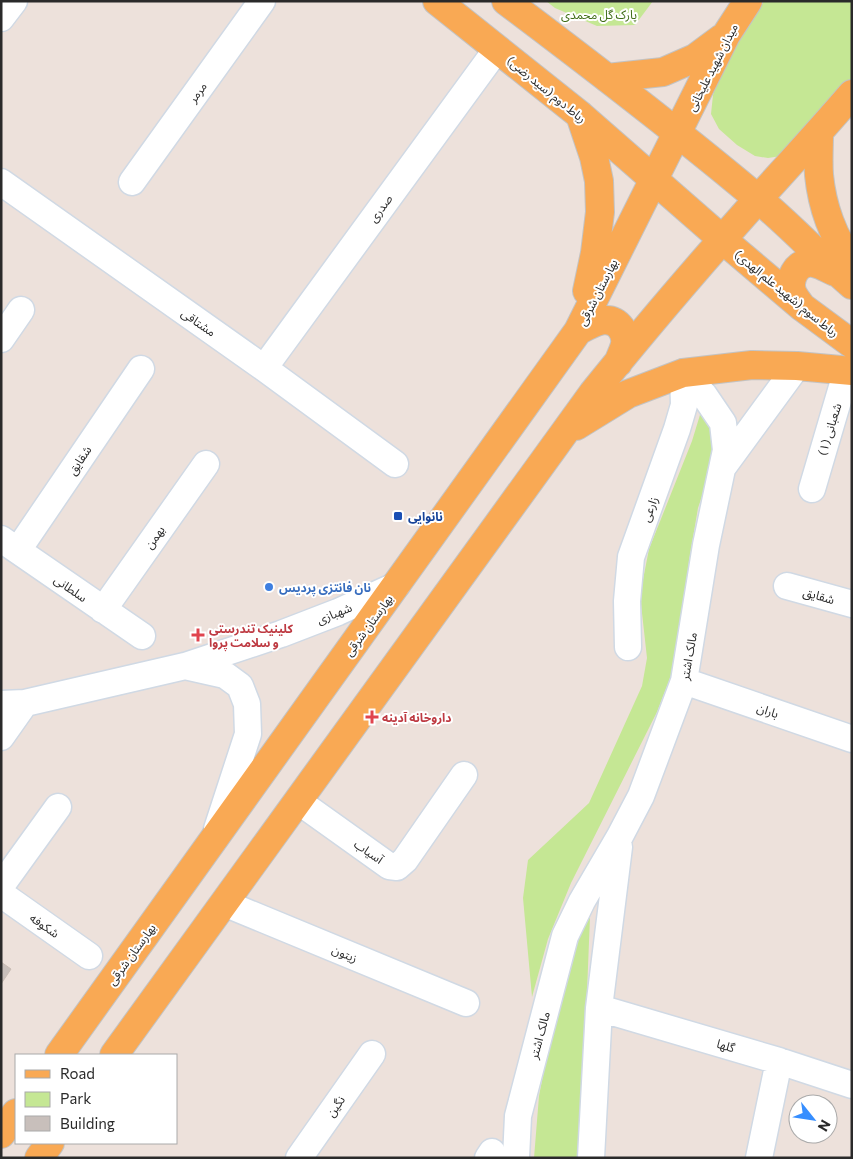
<svg xmlns="http://www.w3.org/2000/svg" width="853" height="1159" viewBox="0 0 853 1159" font-family="Commissioner,'Noto Sans Arabic',sans-serif">
<style>
.green{fill:#c5e794}
.building{fill:#c8bfbb;stroke:#c9bdb5}
.lines{fill:none;stroke-linecap:round;stroke-linejoin:round}
.minor-casing{stroke:#d0d9e4;stroke-width:29}
.major-casing{stroke:#c3c3c3;stroke-width:30}
.minor{stroke:#fff;stroke-width:26}
.major{stroke:#f9a954;stroke-width:28}
.transit-dot{fill:#1a4fb4;stroke:#fff;stroke-width:2}
.shop-dot{fill:#3f7fe0;stroke:#fff;stroke-width:2}
.health-dot{fill:#e0444e;stroke:#fff;stroke-width:2}
.labels{text-anchor:middle;dominant-baseline:central;stroke-width:4;stroke-linejoin:round;paint-order:stroke}
.park-label{font-size:12px;fill:#3d6c15;stroke:#fff}
.street-label{font-size:12px;fill:#2a2a2a;stroke:#fff}
.transit-label{font-size:12px;font-weight:bold;fill:#164399;stroke:#fff;text-anchor:start}
.shop-label{font-size:12px;font-weight:bold;fill:#366cbe;stroke:#fff;text-anchor:start}
.health-label{font-size:12px;font-weight:bold;fill:#be3a42;stroke:#fff;text-anchor:start}
</style>
<rect width="100%" height="100%" fill="#ede1db"/>
<!-- green -->
<path class="green" d="M546,1H653L635,25L597,26L555,8Z
M764,1H852V79L803,138L781,156L768,158L755,156L737,145L719,129L711,114L713,95L720,73Z
M703,405L715,427L717,452L698,508L689,561L683,622L677,660L657,712L571,883L548,939L532,997L523,898L528,860L589,803L642,686L647,658L640,595L649,549L692,441Z
M590,917L585,1042L577,1158H534L539,1096L553,1024L570,950Z"/>
<!-- building -->
<path class="building" d="M1,962L11,969L1,984Z"/>
<g class="lines">
<defs>
<path id="minor" d="M1,18L14,1
M1,182L264,368L395,464
M132,182L262,1
M1,339L21,310
M264,368L497,49
M723,467L797,366
M812,489L847,370
M1,539L142,636
M18,550L141,369
M787,586L852,604
M103,610L206,464
M628,647L627,601L631,557L677,429L684,405L683,373
M185,666L225,675L240,686L247,704L248,734L217,829
M684,681L852,739
M1,704L25,703L185,666L281,634L338,612L397,585
M1,737L25,703
M298,801L389,866L397,867L405,860L464,775
M1,886L58,807
M1,894L89,956
M224,903L466,1003
M599,1008L779,1061L852,1085
M299,1158L372,1054
M488,1158L492,1152
M516,1158L518,1116L565,936L582,901L620,836L641,796L684,681L706,545L726,450L723,423L704,395L683,373
M591,1158L599,1008L619,847
M759,1158L779,1061"/>
<path id="major" d="M437,1L580,115L723,240L802,307L852,344
M506,1C591,65 675,129 757,198C790,225 819,257 852,285
M607,78L663,72L695,58L722,38
M580,115L594,157L599,181L600,212L595,253L587,291
M819,132C819,147 818,161 819,175C822,206 833,238 852,262
M802,307C799,303 795,298 793,294C787,281 796,260 813,263C820,264 828,269 835,272
M578,331C591,324 609,312 621,328C624,333 626,338 625,344C624,350 620,357 618,363
M576,426L628,394L683,373L752,365L797,366L852,371
M59,1055L578,331L726,35L748,1
M114,1055L593,393C646,327 702,262 758,199C790,164 821,130 852,94
M1,1134L16,1113
M39,1158L50,1143"/>
</defs>
<!-- minor casing -->
<use href="#minor" class="minor-casing"/>
<!-- major casing -->
<use href="#major" class="major-casing"/>
<!-- minor -->
<use href="#minor" class="minor"/>
<!-- major -->
<use href="#major" class="major"/>
</g>
<!-- markers -->
<rect class="transit-dot" x="393" y="511" width="10" height="10" rx="2.5"/>
<circle class="shop-dot" cx="269" cy="587" r="5"/>
<g class="health-dot">
<path d="M195.5 627.5h5v5h5v5h-5v5h-5v-5h-5v-5h5z"/>
<path d="M369.5 709.5h5v5h5v5h-5v5h-5v-5h-5v-5h5z"/>
</g>
<g class="labels">
<!-- park labels -->
<g class="park-label">
<text x="599" y="14">پارک گل محمدی</text>
</g>
<!-- street labels -->
<g class="street-label">
<text transform="translate(712 67) rotate(-63)">میدان شهید علیخانی</text>
<text transform="translate(547 89) rotate(39)">رباط دوم (سید رضی)</text>
<text transform="translate(197 92) rotate(-54)">مرمر</text>
<text transform="translate(380 208) rotate(-54)">صدری</text>
<text transform="translate(597 292) rotate(-63)">بهارستان شرقی</text>
<text transform="translate(787 293) rotate(39)">رباط سوم (شهید علم الهدی)</text>
<text transform="translate(199 322) rotate(35)">مشتاقی</text>
<text transform="translate(829 429) rotate(-73)">شعبانی (۱)</text>
<text transform="translate(79 460) rotate(-56)">شقایق</text>
<text transform="translate(649 509) rotate(-70)">زارعی</text>
<text transform="translate(154 537) rotate(-55)">بهمن</text>
<text transform="translate(71 588) rotate(35)">سلطانی</text>
<text transform="translate(819 595) rotate(16)">شقایق</text>
<text transform="translate(334 613) rotate(-22)">شهبازی</text>
<text transform="translate(368 625) rotate(-54)">بهارستان شرقی</text>
<text transform="translate(688 656) rotate(-80)">مالک اشتر</text>
<text transform="translate(768 710) rotate(19)">باران</text>
<text transform="translate(369 851) rotate(35)">آسیاب</text>
<text transform="translate(45 925) rotate(35)">شکوفه</text>
<text transform="translate(345 953) rotate(23)">زیتون</text>
<text transform="translate(131 954) rotate(-54)">بهارستان شرقی</text>
<text transform="translate(539 1035) rotate(-75)">مالک اشتر</text>
<text transform="translate(726 1045) rotate(17)">گلها</text>
<text transform="translate(335 1106) rotate(-55)">نگین</text>
</g>
<!-- transit labels -->
<g class="transit-label">
<text x="408" y="516">نانوایی</text>
</g>
<!-- shop labels -->
<g class="shop-label">
<text x="279" y="587">نان فانتزی پردیس</text>
</g>
<!-- health labels -->
<g class="health-label">
<text x="209" y="628">کلینیک تندرستی<tspan x="209" dy="14">و سلامت پروا</tspan></text>
<text x="382" y="717">داروخانه آدینه</text>
</g>
</g>
<!-- border -->
<rect width="853" height="1159" fill="none" stroke="#2a2a2a" stroke-width="5"/>
<!-- legend -->
<rect x="15" y="1054" width="162" height="90" fill="#ffffff" stroke="#aaaaaa"/>
<rect x="25" y="1070" width="25" height="8" fill="#f9a954" stroke="#aaaaaa"/>
<text x="60" y="1079" font-size="15" fill="#2a2a2a">Road</text>
<rect x="25" y="1092" width="25" height="15" fill="#c5e794" stroke="#aaaaaa"/>
<text x="60" y="1104" font-size="15" fill="#2a2a2a">Park</text>
<rect x="25" y="1116" width="25" height="15" fill="#c8bfbb" stroke="#aaaaaa"/>
<text x="60" y="1129" font-size="15" fill="#2a2a2a">Building</text>
<!-- north arrow -->
<g transform="translate(813 1119) rotate(120)"><circle r="24" fill="#ffffff" stroke="#aaaaaa"/>
<path d="M0-4L9 19L0 12L-9 19Z" fill="#368eff"/>
<text y="-8" font-size="14" font-weight="bold" text-anchor="middle" fill="#2a2a2a">N</text>
</g>
</svg>
